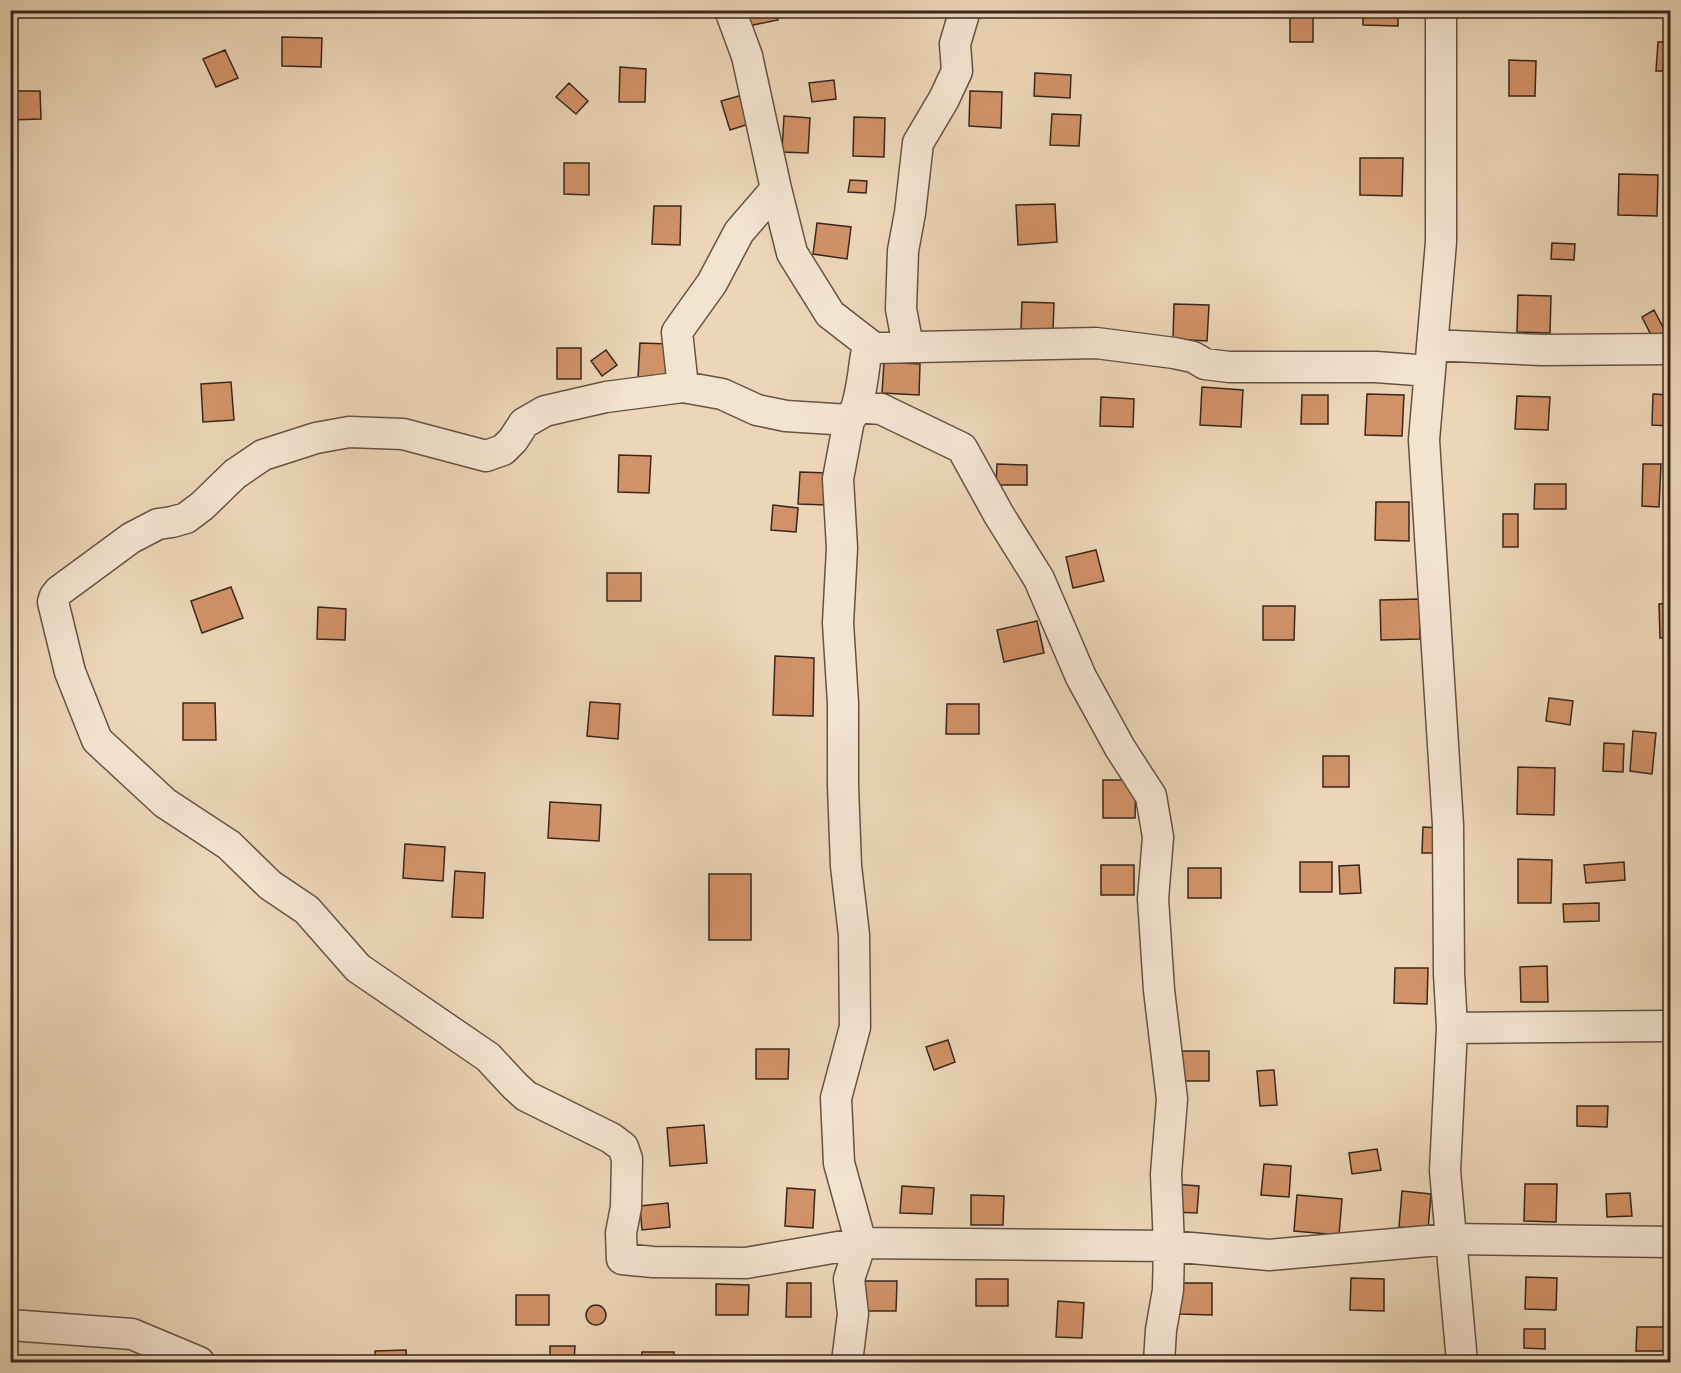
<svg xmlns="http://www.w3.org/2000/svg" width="1681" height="1373" viewBox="0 0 1681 1373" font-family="'Sorts Mill Goudy',serif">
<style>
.building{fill:#d29267;stroke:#38271e;stroke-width:1.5}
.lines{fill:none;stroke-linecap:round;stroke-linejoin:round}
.minor-casing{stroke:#655344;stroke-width:33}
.minor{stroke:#f3e4d0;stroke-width:30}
</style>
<rect width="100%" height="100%" fill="#ecd6b7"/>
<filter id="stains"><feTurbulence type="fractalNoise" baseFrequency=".00333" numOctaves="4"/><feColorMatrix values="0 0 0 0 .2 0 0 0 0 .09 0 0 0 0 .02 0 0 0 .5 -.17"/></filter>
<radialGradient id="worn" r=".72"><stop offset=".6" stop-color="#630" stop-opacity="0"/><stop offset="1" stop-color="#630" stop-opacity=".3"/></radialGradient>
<!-- building -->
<path class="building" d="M745,10H776L778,20L748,26Z
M1290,10H1313V42H1290Z
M1363,10H1398V26L1363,25Z
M282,37L322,38L321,67L282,66Z
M1658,42H1670V71H1656Z
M225,50L238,78L216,87L203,59Z
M1509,60L1536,61L1535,96H1509Z
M620,67L646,69L645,102H619Z
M1035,73L1071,75L1070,98L1034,96Z
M834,80L836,99L812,102L809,83Z
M569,83L588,101L576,114L556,97Z
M10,91H40L41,119L10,120Z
M970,91L1002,92L1001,128L969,126Z
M746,94L755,122L730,130L721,101Z
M1052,114L1081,115L1079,146L1050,145Z
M784,116L810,118L808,153L782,152Z
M854,117L885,118L884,157L853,156Z
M1360,158H1403L1402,196L1360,195Z
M564,163H589V195L564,194Z
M1619,174L1658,175L1657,216L1618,215Z
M850,180L867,181L866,193L848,192Z
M1055,204L1057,242L1018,245L1016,205Z
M654,206H681L680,245L652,244Z
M817,223L851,227L847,259L813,254Z
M1552,243L1575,244L1574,260L1551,259Z
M1518,295L1551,296L1550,333L1517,332Z
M1022,302L1054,303L1053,330L1021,329Z
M1174,304L1209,305L1207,341L1173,339Z
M1654,310L1666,333L1653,339L1642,317Z
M640,343L670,344L668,380L638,378Z
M557,348H581V379H557Z
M606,350L617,365L602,376L591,361Z
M884,362L920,364L919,395L882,393Z
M231,382L234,420L203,422L201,384Z
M1202,387L1243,390L1241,427L1200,425Z
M1367,394L1404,395L1402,436L1365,435Z
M1653,394L1670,395V426L1652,425Z
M1302,395H1328V424H1301Z
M1517,396L1550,397L1548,430L1515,429Z
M1101,397L1134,399L1133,427L1100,426Z
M619,455L651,456L649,493L618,492Z
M997,464L1027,465V485H996Z
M1643,464H1661L1659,507L1642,506Z
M800,472L828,473L827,505L798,504Z
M1535,484H1566V509H1534Z
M1376,502H1409V541L1375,540Z
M773,505L798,508L796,532L771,530Z
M1503,514H1518V547H1503Z
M1096,550L1104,581L1073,588L1066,557Z
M607,573H641V601H607Z
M231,587L243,618L202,633L191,601Z
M1420,599V639L1381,640L1380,600Z
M1670,603V638H1660L1659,604Z
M1263,606H1295L1294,640H1263Z
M318,607L346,609L345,640L317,639Z
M1037,621L1044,653L1004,662L997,630Z
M775,656L814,658L813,716L773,715Z
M1549,698L1573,701L1570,725L1546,721Z
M590,702L620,704L618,739L587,736Z
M183,703H215L216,740H183Z
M947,704H979V734H946Z
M1633,731L1656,733L1652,774L1630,771Z
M1604,743L1624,744L1623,772L1603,771Z
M1323,756H1349V787H1323Z
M1518,767L1555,768L1554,815L1517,814Z
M1103,780H1136L1135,818H1103Z
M550,802L601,805L599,841L548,838Z
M1423,827L1441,828L1440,853H1422Z
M405,844L445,847L443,881L403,878Z
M1668,844H1670V872H1666Z
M1518,859L1552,860L1551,903H1518Z
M1300,862H1332V892H1300Z
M1624,862L1625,880L1586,883L1584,865Z
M1101,865H1134V895H1101Z
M1359,865L1361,893L1340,894L1339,866Z
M1188,868H1221V898H1188Z
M455,871L485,873L483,918L452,917Z
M709,874H751V940H709Z
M1599,903V921L1564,922L1563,904Z
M1547,966L1548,1002H1521L1520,967Z
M1395,968H1428L1427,1004L1394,1003Z
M948,1040L955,1062L934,1070L926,1047Z
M756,1049H789L788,1079H756Z
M1176,1051H1209V1081H1176Z
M1274,1070L1277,1105L1260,1106L1257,1071Z
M1577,1106H1608L1607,1127L1577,1126Z
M704,1125L707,1163L670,1166L667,1128Z
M1377,1149L1381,1170L1352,1174L1349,1153Z
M1264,1164L1291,1166L1289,1197L1261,1195Z
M1174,1184L1199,1186L1197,1213L1173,1212Z
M1525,1184H1557L1556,1222L1524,1221Z
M902,1186L934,1188L932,1214L900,1213Z
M787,1188L815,1190L813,1228L785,1226Z
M1402,1191L1431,1194L1428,1230L1399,1227Z
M1630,1193L1632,1216L1607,1217L1606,1194Z
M971,1195L1004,1196L1003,1225H971Z
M1297,1195L1342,1199L1339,1235L1294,1231Z
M668,1203L670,1227L642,1230L640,1206Z
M1526,1277L1557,1278L1556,1310L1525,1309Z
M1351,1278L1384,1279V1311L1350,1310Z
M976,1279H1008V1306H976Z
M864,1281H897L896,1311H863Z
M787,1283H811V1317H786Z
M1180,1283H1212V1315L1179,1314Z
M716,1284L749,1285L748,1315H716Z
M516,1295H549V1325H516Z
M1058,1301L1084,1303L1082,1338L1056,1337Z
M586 1315a10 10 0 1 1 20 0a10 10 0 1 1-20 0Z
M1637,1327H1666V1351H1636Z
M1524,1329H1545V1349L1524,1348Z
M550,1346H575L574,1362H550Z
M406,1350L407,1362H375V1351Z
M642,1352H674V1362H641Z"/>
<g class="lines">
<defs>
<path id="minor" d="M730,10L747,56L776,189L792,253L830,314L874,348
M1441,10V242L1424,440L1448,825L1449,973L1452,1028L1445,1171L1462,1362
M1432,345L1542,350L1670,349
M908,346L901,309L903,251L910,213L918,143L944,99L957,71L955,44L965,10
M1430,371L1376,367H1229L1205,364L1193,357L1174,353L1096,343L874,348L869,350L866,355C863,372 861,408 849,420L786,416L757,410L722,394L683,387L606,397L545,411L524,423L513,440L503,450L486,456L403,434L349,432L316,438L263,455L235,474L202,506L186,518L172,522L158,524L131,538L59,591L55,596L53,602L70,672L97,740L165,803L229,845L270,885L307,910L358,968L488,1057L515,1086L526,1096L611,1138L623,1147L627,1159L626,1207L621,1233L622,1259L653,1262L746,1263L861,1243L1169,1246L1269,1255L1451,1239L1670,1242
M683,387L677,332L712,283L739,232L776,189
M857,407L881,409L962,448L999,515L1039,579L1081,677L1120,748L1151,796L1158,837L1153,899L1159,990L1172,1099L1166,1174L1169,1246L1168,1290L1161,1330L1159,1362
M1452,1028L1670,1026
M10,1325L132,1334L199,1362
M847,1362L853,1314L849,1279L861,1243L839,1163L836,1098L855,1027L854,935L846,866L843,786V703L838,623L842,548L838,479L849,420"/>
</defs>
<!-- minor casing -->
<use href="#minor" class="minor-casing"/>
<!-- minor -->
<use href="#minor" class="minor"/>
</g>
<!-- margin -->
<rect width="1681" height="1373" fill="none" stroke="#ecd6b7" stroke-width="36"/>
<rect x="12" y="12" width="1657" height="1349" fill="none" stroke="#38271e" stroke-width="3"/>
<rect x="18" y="18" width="1645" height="1337" fill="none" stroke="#38271e" stroke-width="1.5"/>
<rect width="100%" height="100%" filter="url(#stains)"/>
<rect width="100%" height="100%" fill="url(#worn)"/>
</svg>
